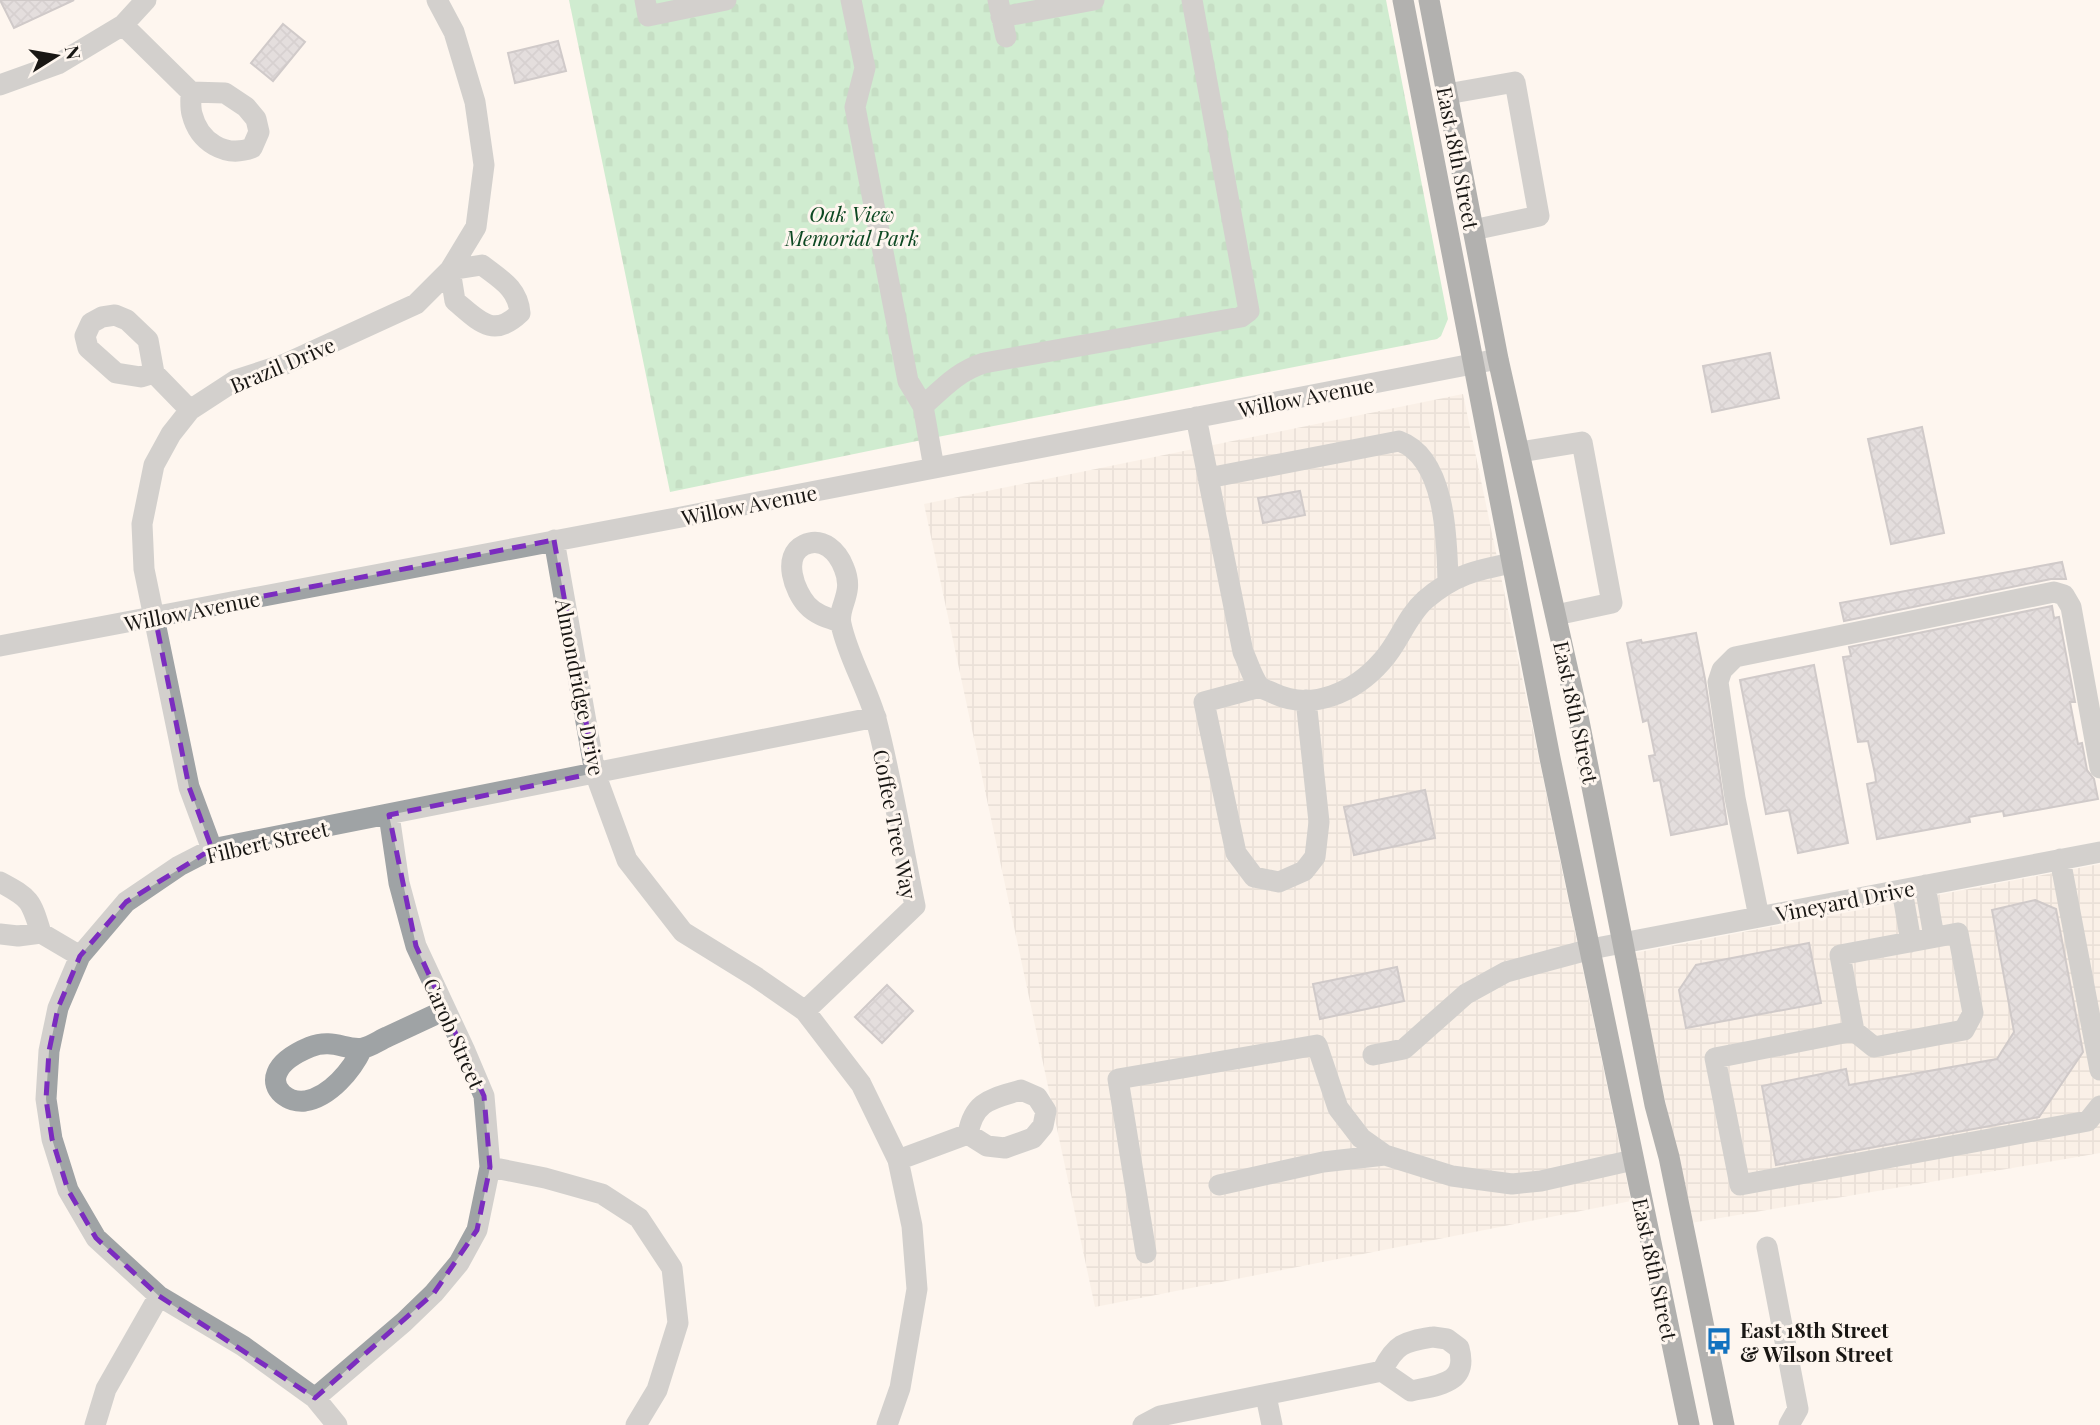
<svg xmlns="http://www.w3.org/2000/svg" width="2100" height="1425" viewBox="0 0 2100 1425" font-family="'Playfair Display',serif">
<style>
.industrial{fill:url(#industrial-grid)}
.cemetery{fill:url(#cemetery-stones)}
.building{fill:url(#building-cross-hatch);stroke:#99949c;stroke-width:2}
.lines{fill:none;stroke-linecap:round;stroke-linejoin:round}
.minor{stroke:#9fa3a5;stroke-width:21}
.major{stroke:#575e62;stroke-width:21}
.marked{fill:none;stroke:#7b2cbf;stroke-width:5;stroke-dasharray:14 9;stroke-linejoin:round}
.labels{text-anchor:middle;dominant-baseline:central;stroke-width:6;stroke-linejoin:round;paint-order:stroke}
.street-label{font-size:21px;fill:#191714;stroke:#fef6ef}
.park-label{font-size:21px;font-style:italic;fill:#0d4822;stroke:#fef6ef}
.poi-label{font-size:21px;font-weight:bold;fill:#191714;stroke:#fef6ef;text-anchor:start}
</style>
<defs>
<pattern id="industrial-grid" width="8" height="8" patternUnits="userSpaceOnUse" patternTransform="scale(1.75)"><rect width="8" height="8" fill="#f7e9dd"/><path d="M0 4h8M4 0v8" fill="none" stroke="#d3c7bd"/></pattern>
<pattern id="cemetery-stones" width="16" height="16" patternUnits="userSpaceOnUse" patternTransform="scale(1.75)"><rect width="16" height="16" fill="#99e1aa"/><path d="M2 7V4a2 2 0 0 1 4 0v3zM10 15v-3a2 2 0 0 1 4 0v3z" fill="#83c091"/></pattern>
<pattern id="building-cross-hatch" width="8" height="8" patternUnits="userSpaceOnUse" patternTransform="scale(1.75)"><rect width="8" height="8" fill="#c5c0c8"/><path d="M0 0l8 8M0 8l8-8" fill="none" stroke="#a9a4ab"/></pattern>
</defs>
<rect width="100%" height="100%" fill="#fef6ef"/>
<!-- industrial -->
<path class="industrial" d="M1463,394L1631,1201L1095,1307L924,504Z
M2100,864V1153L1691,1223L1634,953Z"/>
<!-- cemetery -->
<path class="cemetery" d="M569,0H1386L1448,319L1441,336L1437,339L917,441L670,492Z"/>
<!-- building -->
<path class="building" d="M0,0H74L14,28Z
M283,24L305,42L273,81L251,63Z
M558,41L566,71L515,83L508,53Z
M1770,353L1779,398L1712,412L1703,366Z
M1922,427L1944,533L1891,544L1868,439Z
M1300,491L1305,515L1263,523L1258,498Z
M2062,562L2066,579H2051L1844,621L1840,603Z
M2052,606L2054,618L2059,617L2075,702H2070L2078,744L2082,743L2087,770L2094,779L2098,799L2004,816L2003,811L1969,817L1970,822L1877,839L1867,784L1876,782L1875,774L1868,741L1858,742L1843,657L1851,656L1849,647Z
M1696,633L1705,679L1727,824L1671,835L1660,780L1654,781L1649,756L1655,755L1648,720L1643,722L1627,643L1641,640L1642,643Z
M1814,665L1848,843L1798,853L1789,810L1766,814L1740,680Z
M1425,790L1435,838L1354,855L1344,807Z
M2035,900L2056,909L2083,1052L2039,1117L1776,1165L1762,1086L1846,1069L1849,1085L1997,1059L2014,1032L1992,910Z
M1809,943L1821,1003L1686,1028L1679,990L1696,965Z
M1397,967L1404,1001L1320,1019L1313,984Z
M887,985L913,1011L882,1043L855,1017Z"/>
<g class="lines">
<!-- minor -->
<path class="minor" d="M645,0L648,16L726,0
M851,0L865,68L855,107L908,381L923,406L934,468
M998,0L1006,37
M1001,17L1094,0
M123,25L191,92C191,99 190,107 192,114C199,142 225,158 252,148L259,132L256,119L246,107L225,93L191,92
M0,85L58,64L123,25L146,0
M1447,94L1515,82L1539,216L1473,230
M482,265C500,279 518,288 520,313C493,339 479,321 455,301L450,270Z
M154,373L141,377L116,373L88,348L85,336L91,323L102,317L115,315L127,320L148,340L154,373L190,410
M923,406C942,389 958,371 984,363L1241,317L1249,311L1192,0
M1196,417L1243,652C1248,662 1252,677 1259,686C1262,689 1269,691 1273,693C1312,712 1355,692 1382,661C1399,643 1406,617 1425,600C1454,575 1476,570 1512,563
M1520,452L1582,442L1612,603L1556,615
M1208,478L1399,441C1446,458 1447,540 1448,582
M554,540L595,773L627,860L683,932L756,977L805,1011L861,1084L898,1160L912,1226L917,1289L900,1388L887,1425
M0,646L676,518L1498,359
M1260,687L1204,702L1236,853L1254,877L1279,882L1304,871L1315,857L1319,822L1306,700
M212,849L189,787L144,569L142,524L154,465L171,434L190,410L236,380L285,364L416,304L450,270L476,227L484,165L475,102L454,32L437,0
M2060,859L2100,1070
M0,882C30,898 31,900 41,933
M1925,885L1934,937
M1902,890L1911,942
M1759,917L1735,798L1718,682L1722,670L1735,657L2054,592L2064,595L2071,607L2100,768
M1958,933L1973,1013L1964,1030L1874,1047L1854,1031L1840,955Z
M0,934L18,936L41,933L80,956
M805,1011L915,906C902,844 892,780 876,719C867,687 848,657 841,624C837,606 855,594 844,568C838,552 823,536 804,545C781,556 795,592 807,605C816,615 828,618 840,622
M1854,1031L1715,1058L1740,1185L2088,1121L2100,1106
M362,1049C352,1070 330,1097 305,1101C289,1103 270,1090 277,1073C282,1060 298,1052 310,1047C333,1038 346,1051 363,1048C370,1047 380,1040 387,1037C406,1028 426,1019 445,1010
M1373,1055L1404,1049L1466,994L1506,972L1591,949L2100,852
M1021,1090L1037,1097L1046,1111L1043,1126L1033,1138L1005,1148L987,1146L968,1134C974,1100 992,1099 1021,1090Z
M898,1160L968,1134
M490,1167L545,1178L602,1194L639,1218L672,1268L678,1323L657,1390L636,1425
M1219,1185L1323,1162L1385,1155
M1767,1247L1798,1409L1789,1425
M1146,1253L1118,1079L1317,1045L1338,1108L1361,1138L1385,1155L1452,1176L1512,1184L1541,1181L1633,1160
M1433,1337L1447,1339L1459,1348C1469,1384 1438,1385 1411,1391L1382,1371C1396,1343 1404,1342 1433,1337Z
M1266,1396L1272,1425
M315,1398L404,1322L434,1293L459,1263L477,1230L490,1167L484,1096L465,1051L416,946L399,883L389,815
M95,1425L106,1389L159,1296
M337,1425L315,1398L243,1346L159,1296L96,1238L68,1190L52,1139L46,1099L49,1051L58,1008L80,956L126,902L179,866L212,849L876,717
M1143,1425L1160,1416L1382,1371"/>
<!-- major -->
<path class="major" d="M1403,0L1550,758L1689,1425
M1429,0L1498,359L1577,711L1655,1105L1669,1157L1724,1425"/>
</g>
<!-- marked area -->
<path d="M0 0H2100V1425H0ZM554,540L595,773L389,815L416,946L484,1096L490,1167L477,1230L434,1293L315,1398L159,1296L96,1238L68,1190L52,1139L46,1099L49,1051L58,1008L80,956L126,902L212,849L189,787L155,617Z" fill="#fef6ef" fill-opacity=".55" fill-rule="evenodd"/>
<path class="marked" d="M554,540L595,773L389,815L416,946L484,1096L490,1167L477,1230L434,1293L315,1398L159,1296L96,1238L68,1190L52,1139L46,1099L49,1051L58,1008L80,956L126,902L212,849L189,787L155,617Z"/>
<!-- icons -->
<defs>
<symbol id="bus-bare" viewBox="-9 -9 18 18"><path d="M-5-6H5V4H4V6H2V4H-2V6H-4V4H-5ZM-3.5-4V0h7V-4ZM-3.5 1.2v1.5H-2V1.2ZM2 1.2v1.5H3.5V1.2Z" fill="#1272bf" stroke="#fef6ef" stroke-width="2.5" paint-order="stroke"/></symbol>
</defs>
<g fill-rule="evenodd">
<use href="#bus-bare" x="1700" y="1322" width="38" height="38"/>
</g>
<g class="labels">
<!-- street labels -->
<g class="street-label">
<text transform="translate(1459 158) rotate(79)">East 18th Street</text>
<text transform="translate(282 364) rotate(-23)">Brazil Drive</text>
<text transform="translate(1306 396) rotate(-11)">Willow Avenue</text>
<text transform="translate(749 504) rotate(-11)">Willow Avenue</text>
<text transform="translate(192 610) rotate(-11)">Willow Avenue</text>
<text transform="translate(581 687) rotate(79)">Almondridge Drive</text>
<text transform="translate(1577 712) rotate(78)">East 18th Street</text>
<text transform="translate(896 824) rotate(79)">Coffee Tree Way</text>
<text transform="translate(267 841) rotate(-13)">Filbert Street</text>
<text transform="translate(1845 900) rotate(-11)">Vineyard Drive</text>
<text transform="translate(455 1033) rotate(66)">Carob Street</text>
<text transform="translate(1656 1269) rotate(78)">East 18th Street</text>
</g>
<!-- park labels -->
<g class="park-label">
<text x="852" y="213">Oak View<tspan x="852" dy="24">Memorial Park</tspan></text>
</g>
<!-- poi labels -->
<g class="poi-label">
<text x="1740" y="1329">East 18th Street<tspan x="1740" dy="24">&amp; Wilson Street</tspan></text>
</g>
</g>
<!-- north arrow -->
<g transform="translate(56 56) rotate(79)" stroke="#fef6ef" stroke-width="5" paint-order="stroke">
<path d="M0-5L12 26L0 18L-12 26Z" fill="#191714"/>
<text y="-10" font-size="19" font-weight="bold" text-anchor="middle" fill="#191714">N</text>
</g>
</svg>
